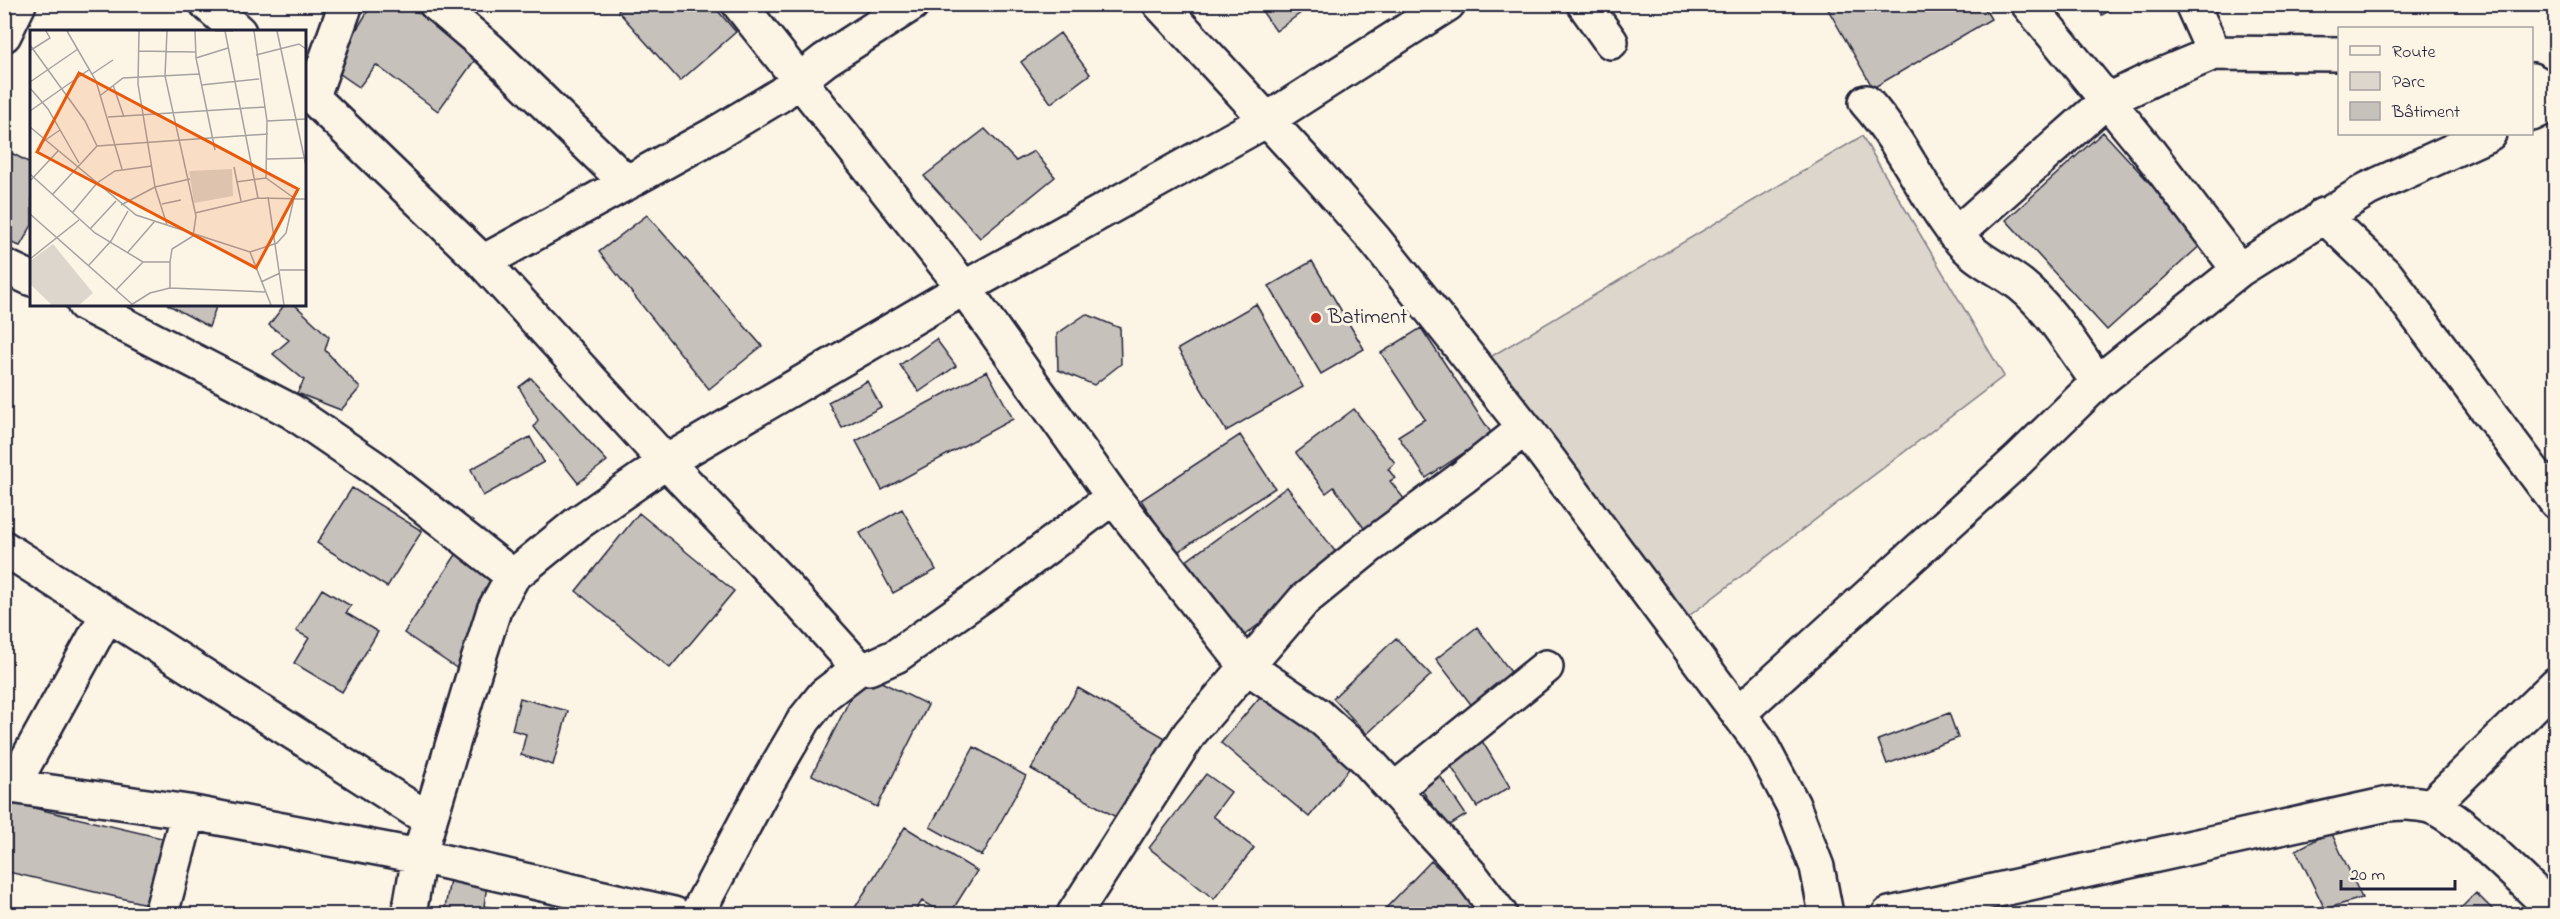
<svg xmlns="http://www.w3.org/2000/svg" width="2560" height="919" viewBox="0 0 2560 919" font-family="'Indie Flower',sans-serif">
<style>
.green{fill:#dcd6cc;stroke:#7f7c84;stroke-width:1.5}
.building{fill:#c6c1bb;stroke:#22223b;stroke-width:1.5}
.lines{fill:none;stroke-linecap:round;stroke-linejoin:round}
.minor-casing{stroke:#22223b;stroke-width:38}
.minor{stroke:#fcf5e5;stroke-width:33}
.poi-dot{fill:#c8321e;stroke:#fcf5e5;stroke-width:2}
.labels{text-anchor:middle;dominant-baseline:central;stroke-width:6;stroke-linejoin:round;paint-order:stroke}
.poi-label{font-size:21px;fill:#22223b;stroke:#fcf5e5;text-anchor:start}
.inset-road{fill:none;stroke:#a5a1a1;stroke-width:1.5}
.view{fill:#e8590c;fill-opacity:0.15;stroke:#e8590c;stroke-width:3}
.inset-edge{fill:none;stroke:#22223b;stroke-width:3}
</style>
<rect width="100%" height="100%" fill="#fcf5e5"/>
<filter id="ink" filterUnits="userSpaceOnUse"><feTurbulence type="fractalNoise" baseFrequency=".0167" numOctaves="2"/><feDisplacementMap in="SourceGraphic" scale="12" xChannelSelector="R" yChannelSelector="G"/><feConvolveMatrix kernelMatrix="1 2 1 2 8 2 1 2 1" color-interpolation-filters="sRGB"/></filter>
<g filter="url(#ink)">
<!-- green -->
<path class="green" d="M1862,136L2004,376L1677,625L1480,363Z"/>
<!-- building -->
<path class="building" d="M372,4H407L477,57L438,111L376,65L359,87L333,69Z
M625,4H712L736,32L680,81L618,11Z
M829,4H876V8Z
M1257,4H1313L1276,31Z
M1825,4H1982L1991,19L1873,88Z
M2096,4H2121L2102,15Z
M1060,33L1090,74L1051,103L1021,62Z
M985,129L1016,161L1034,151L1055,177L980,238L924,176Z
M2103,132L2204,242L2107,330L2006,220Z
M4,149L32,164V225L20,246L4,240Z
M647,215L762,346L709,389L599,252Z
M1312,261L1364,349L1321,374L1269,286Z
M167,304H217L209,327Z
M285,304H294L329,337L325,350L360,388L341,410L297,393L304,380L273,354L289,340L269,325Z
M1256,304L1303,387L1226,431L1178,349Z
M1086,314L1120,328L1121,364L1094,385L1058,370L1057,334Z
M1421,328L1492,434L1426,478L1398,436L1425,419L1381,353Z
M936,339L956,366L919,392L900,365Z
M987,371L1013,419L882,490L856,441Z
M531,378L607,461L578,483L534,427L538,420L519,387Z
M867,381L881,407L842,428L828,402Z
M1354,409L1395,463L1388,469L1395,478L1390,481L1409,505L1369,535L1334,487L1326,493L1296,453Z
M1240,435L1275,488L1176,553L1141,500Z
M530,437L544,462L483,496L471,469Z
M1287,487L1343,562L1242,637L1185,562Z
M352,488L422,531L387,587L317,543Z
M902,509L936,570L893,593L860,533Z
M639,513L734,591L670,668L576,591Z
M459,550L497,575L482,597L493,605L461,671L404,633Z
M322,589L351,606L346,613L378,632L342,692L294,663L309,638L296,631Z
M1477,627L1514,676L1473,707L1436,659Z
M1396,638L1431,675L1367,734L1333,698Z
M863,673L928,705L877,807L812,775Z
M1078,688L1176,744L1130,825L1031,769Z
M1264,692L1352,765L1309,817L1221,743Z
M520,698L568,711L553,765L521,755L526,734L512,730Z
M1949,713L1958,738L1887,764L1878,740Z
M1479,736L1510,787L1477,807L1445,757Z
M974,747L1026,776L982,856L930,827Z
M1434,767L1466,815L1447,827L1415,780Z
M1206,774L1231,792L1213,816L1254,848L1214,899L1149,848Z
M4,801L166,839L151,905L4,871Z
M905,827L977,871L950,914H943L922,901L913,914H851Z
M2331,832L2362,898L2325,909L2296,850Z
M1431,861L1487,914H1393L1386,908Z
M450,879L487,885L484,906L495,908L494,914H444Z
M2476,893L2497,914H2455Z"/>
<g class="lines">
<defs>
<path id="minor" d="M207,4L239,32
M436,4L489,49L627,183
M739,4L964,288L1113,497L1246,666L1318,715L1364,757L1470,874L1500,914
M1160,4L1318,175L1375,240L1525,428L1759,741L1793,805L1817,867L1826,914
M1584,4L1611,42
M2028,4L2146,148L2239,270
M2192,4L2214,53
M4,35L19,4
M2532,80L2556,93
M304,89L483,262L666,462L784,585L859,668
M313,96L346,4
M1866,102C1902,142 1923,193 1956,235C1976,261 1998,267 2021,285C2052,310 2074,350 2098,382
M2532,114L2556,102
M2323,215L2388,277L2556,502
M1955,235L2106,101L2154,78L2214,53L2340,54
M483,262L715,134L780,95L825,60L912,4
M4,266L32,279
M84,304L291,411L376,469L513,576
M4,548L430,820
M1738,714L2018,460L2098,382L2239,270L2368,189L2489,134
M4,785L188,812L419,856L674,914
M12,787L107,615
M1394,790L1546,667
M2431,806L2556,684
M161,914L188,812
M409,914L419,856L475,670L494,610L513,576L578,523L666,462L964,288L1265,121L1448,4
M697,914L759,797L804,720L824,695L859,668H869L896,656L997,585L1113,497
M1074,914L1190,733L1304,600L1369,547L1462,478L1525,428
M1889,914L2388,804C2402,803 2415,802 2429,806C2460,815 2528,887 2556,912"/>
</defs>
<!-- minor casing -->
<use href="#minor" class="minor-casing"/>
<!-- minor -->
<use href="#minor" class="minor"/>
</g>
</g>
<!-- markers -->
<circle class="poi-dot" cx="1316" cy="318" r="6"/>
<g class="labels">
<!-- poi labels -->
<g class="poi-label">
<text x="1328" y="318">Batiment</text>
</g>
</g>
<!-- overview -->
<g transform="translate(30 30)">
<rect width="276" height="276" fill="#fcf5e5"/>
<path d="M202,139L203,166L164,173L159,141ZM23,214L63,263L49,275H22L0,254V231Z" fill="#dcd6cc"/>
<path class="inset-road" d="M37,1L66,51L92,139M109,1L108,54L125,157L137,195M137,1L135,46L166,186L163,206L142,219L140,232M165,1L166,28L185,120M185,1H203M195,1L228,168M224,1L237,91L236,148M247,1L276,136M0,15L55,91L67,116M1,20L20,8L16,1M108,21L165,22M226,25L269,14L276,19M166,28L198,18M62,44L83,30M0,52L48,19M83,55L94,87M171,55L229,49M0,58L18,79L49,133M71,65L93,48L169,44M0,81L60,39M78,87L235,77M237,91L276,89M0,97L106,185L220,222L247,213L256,203L264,168L236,148L206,152M14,111L30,100M237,129L276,128M204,137L211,171M0,144L65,203L113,232H140V258M0,151L28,121M22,165L67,116L238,104M238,167L254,275M132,174L151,170M91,175L125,157L160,149M42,183L67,153L85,141L122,136M165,183L228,168L276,169M0,184L103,275M60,199L86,171M98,222L125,191M220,222L241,275M0,229L49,190M59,235L81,211L98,181M250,240H276M231,252L250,243M86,260L113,232M101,275L120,263L140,258L235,262"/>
<path class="view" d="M49,43L268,159L226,238L7,122Z"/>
<rect width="276" height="276" class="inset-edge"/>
</g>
<!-- margin -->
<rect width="2560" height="919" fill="none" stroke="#fcf5e5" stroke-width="24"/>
<rect x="12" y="12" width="2536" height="895" fill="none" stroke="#22223b" stroke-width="2" filter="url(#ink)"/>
<!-- legend -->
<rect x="2338" y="27" width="195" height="108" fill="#fcf5e5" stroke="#a5a1a1" stroke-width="1.5"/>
<rect x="2350" y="46" width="30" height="9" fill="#fcf5e5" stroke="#a5a1a1" stroke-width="1.5"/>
<text x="2392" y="57" font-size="18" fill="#22223b">Route</text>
<rect x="2350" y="72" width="30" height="18" fill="#dcd6cc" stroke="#a5a1a1" stroke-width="1.5"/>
<text x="2392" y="87" font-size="18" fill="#22223b">Parc</text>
<rect x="2350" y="102" width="30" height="18" fill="#c6c1bb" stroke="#a5a1a1" stroke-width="1.5"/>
<text x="2392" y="117" font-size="18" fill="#22223b">Bâtiment</text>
<!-- scale -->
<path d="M2341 880v9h114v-9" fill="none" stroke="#22223b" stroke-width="3"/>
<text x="2350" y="880" font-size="18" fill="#22223b" stroke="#fcf5e5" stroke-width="4.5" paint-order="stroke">20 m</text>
</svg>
